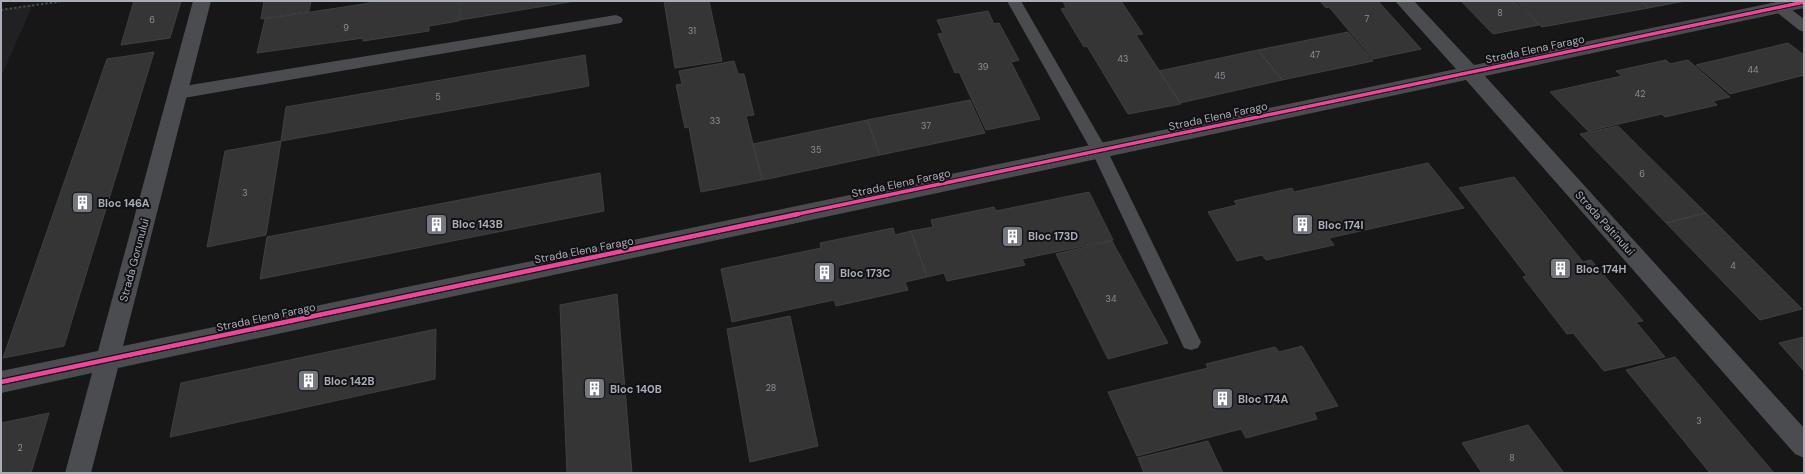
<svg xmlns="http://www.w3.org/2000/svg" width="1805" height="474" viewBox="0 0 1805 474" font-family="'DM Sans',sans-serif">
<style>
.built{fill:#212123}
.building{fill:#353536;stroke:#3f4043}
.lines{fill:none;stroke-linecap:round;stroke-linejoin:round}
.path{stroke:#4d4e52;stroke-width:2;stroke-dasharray:2 2.5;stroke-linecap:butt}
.service{fill:#4b4c50;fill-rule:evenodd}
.minor{fill:#4b4c50;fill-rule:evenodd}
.cycleway-far1-casing{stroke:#111113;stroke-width:5.5}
.cycleway-casing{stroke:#111113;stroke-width:7}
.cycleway-far1{stroke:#ed469a;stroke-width:3.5}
.cycleway{stroke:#ed469a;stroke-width:4.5}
.labels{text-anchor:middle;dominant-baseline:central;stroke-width:4;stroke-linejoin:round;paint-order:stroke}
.number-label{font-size:9px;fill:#8b8f98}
.street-label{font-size:11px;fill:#a8adb8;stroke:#111113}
.poi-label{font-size:11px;font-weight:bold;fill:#a8adb8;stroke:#111113;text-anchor:start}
</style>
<rect width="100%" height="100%" fill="#171717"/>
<!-- built -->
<path class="built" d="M33,4L1,77V9Z"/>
<!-- building -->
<path class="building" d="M134,1H181L170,38L121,45Z
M264,1H311L309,11L261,19Z
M370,1H459V21L429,26V31L363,41V38L257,53L265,19L370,3Z
M460,1H575L460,20Z
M664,1H709L722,61L675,68Z
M1063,1H1121L1143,34L1136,35L1181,104L1128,114L1087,46L1084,47L1061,9L1066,8Z
M1320,1H1378L1421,49L1373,59L1329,7L1326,8Z
M1461,1H1514L1539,25L1493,34Z
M1516,1H1641L1648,8L1542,27Z
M1641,1H1685L1648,8Z
M988,11L994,24L999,23L1019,60L1011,62L1040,119L986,130L959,72L955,73L938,34L943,33L937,20Z
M1348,32L1373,61L1282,80L1258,50Z
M1788,43L1804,55V75L1730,94L1696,65Z
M1258,50L1282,80L1180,103L1159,71Z
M154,52L64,346L3,358L107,59Z
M585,55L589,86L281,141L286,107Z
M1666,60L1670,64L1688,60L1730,97L1713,101L1717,105L1665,117L1662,114L1588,131L1550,92L1622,76L1616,71Z
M734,61L738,74H744L754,115L746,116L762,180L701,192L689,127L685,128L676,85L682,84L679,71Z
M970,100L985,133L880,155L867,120Z
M867,120L880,155L763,180L753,144Z
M1618,126L1706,213L1666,223L1580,134Z
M281,141L266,235L207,247L225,151Z
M1428,163L1464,208L1329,238L1334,245L1266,260L1262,255L1237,261L1208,212L1237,205L1234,201L1292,188L1294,192Z
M600,173L604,211L260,279L267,237Z
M1514,177L1583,262L1591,260L1643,321L1636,322L1665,357L1604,371L1573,333L1567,334L1523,277L1527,276L1459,188Z
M1089,192L1113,240L1022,259L1025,265L947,281L944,273L927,277L911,231L933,227L931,220L994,207L996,211Z
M1706,213L1802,309L1760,320L1666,223Z
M893,228L895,235L911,231L927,277L905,282L908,290L836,306L834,300L732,322L721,269L821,248L820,243Z
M1112,241L1168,343L1108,359L1056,254Z
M617,294L632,473H567L560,305Z
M790,316L818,446L750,462L727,329Z
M436,329L435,379L170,437L181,383Z
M1804,337V371L1779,343Z
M1302,346L1338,406L1314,412L1317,419L1246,438L1241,429L1137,456L1108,392L1208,368L1206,364L1275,347L1279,352Z
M1675,357L1774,473H1710L1626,370Z
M49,413L31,473H1V423Z
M1528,425L1564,473H1482L1462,443Z
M1208,441L1223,473H1144L1138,458Z"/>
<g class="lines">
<!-- path -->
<path class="path" d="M1,10L63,1"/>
<!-- service -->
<path class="service" d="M1007,1H1021L1107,150L1201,342L1198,348L1191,350L1184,348L1091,150Z
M1779,2L1784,4L1804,19V32L1799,30L1774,10L1772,7L1774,4Z
M616,15L621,17L623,20L621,23L178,99L172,97L170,93L172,89L178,87Z"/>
<!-- minor -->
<path class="minor" d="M193,1H211L123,346L1456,69L1395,1H1414L1474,65L1781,1H1804V8L1485,76L1804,428V458L1795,454L1466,80L118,368L91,473H65L92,373L1,393V371L98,351Z"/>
<defs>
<path id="cycleway-far1" d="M793,215L1804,2"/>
<path id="cycleway" d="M1,382L798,214"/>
</defs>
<!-- cycleway-far1 casing -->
<use href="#cycleway-far1" class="cycleway-far1-casing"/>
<!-- cycleway casing -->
<use href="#cycleway" class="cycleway-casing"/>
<!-- cycleway-far1 -->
<use href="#cycleway-far1" class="cycleway-far1"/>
<!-- cycleway -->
<use href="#cycleway" class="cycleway"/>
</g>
<!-- icons -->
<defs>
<symbol id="building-square" viewBox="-11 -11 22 22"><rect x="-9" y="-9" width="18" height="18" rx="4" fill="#757880" stroke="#111113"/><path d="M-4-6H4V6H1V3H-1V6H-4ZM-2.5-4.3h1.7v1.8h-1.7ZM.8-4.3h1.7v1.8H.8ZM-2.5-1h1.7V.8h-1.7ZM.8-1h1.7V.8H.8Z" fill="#fff"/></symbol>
</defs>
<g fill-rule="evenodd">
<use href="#building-square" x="70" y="190" width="25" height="25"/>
<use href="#building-square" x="424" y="212" width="25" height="25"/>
<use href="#building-square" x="1290" y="212" width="25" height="25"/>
<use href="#building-square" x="1000" y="224" width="25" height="25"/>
<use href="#building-square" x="1548" y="256" width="25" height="25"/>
<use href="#building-square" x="812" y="260" width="25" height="25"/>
<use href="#building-square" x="296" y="368" width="25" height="25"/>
<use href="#building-square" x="582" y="376" width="25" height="25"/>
<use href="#building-square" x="1210" y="386" width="25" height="25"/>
</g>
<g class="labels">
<!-- number labels -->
<g class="number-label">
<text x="1500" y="13">8</text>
<text x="1367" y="19">7</text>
<text x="152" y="20">6</text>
<text x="346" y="28">9</text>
<text x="692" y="31">31</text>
<text x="1315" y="55">47</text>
<text x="1123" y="59">43</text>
<text x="983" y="67">39</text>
<text x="1753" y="70">44</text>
<text x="1220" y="76">45</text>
<text x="1640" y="94">42</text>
<text x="438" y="97">5</text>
<text x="715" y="121">33</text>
<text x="926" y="126">37</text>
<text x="816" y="150">35</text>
<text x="1642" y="174">6</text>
<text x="245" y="193">3</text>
<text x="1733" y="266">4</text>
<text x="1111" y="299">34</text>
<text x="771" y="388">28</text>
<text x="1699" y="421">3</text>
<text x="20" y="448">2</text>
<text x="1512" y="458">8</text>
</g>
<!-- street labels -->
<g class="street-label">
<text transform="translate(1535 49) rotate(-12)">Strada Elena Farago</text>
<text transform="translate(1218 116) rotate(-12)">Strada Elena Farago</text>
<text transform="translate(901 183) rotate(-12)">Strada Elena Farago</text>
<text transform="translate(1605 223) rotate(48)">Strada Paltinului</text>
<text transform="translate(584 250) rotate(-11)">Strada Elena Farago</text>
<text transform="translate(134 260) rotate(-75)">Strada Gorunului</text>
<text transform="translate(266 317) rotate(-12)">Strada Elena Farago</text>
</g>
<!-- poi labels -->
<g class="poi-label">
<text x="98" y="203">Bloc 146A</text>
<text x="452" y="224">Bloc 143B</text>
<text x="1318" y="225">Bloc 174I</text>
<text x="1028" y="236">Bloc 173D</text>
<text x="1576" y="269">Bloc 174H</text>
<text x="840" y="273">Bloc 173C</text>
<text x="324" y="381">Bloc 142B</text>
<text x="610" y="389">Bloc 140B</text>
<text x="1238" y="399">Bloc 174A</text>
</g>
</g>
<!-- border -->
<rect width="1805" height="474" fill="none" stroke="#a8adb8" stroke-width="4"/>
</svg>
